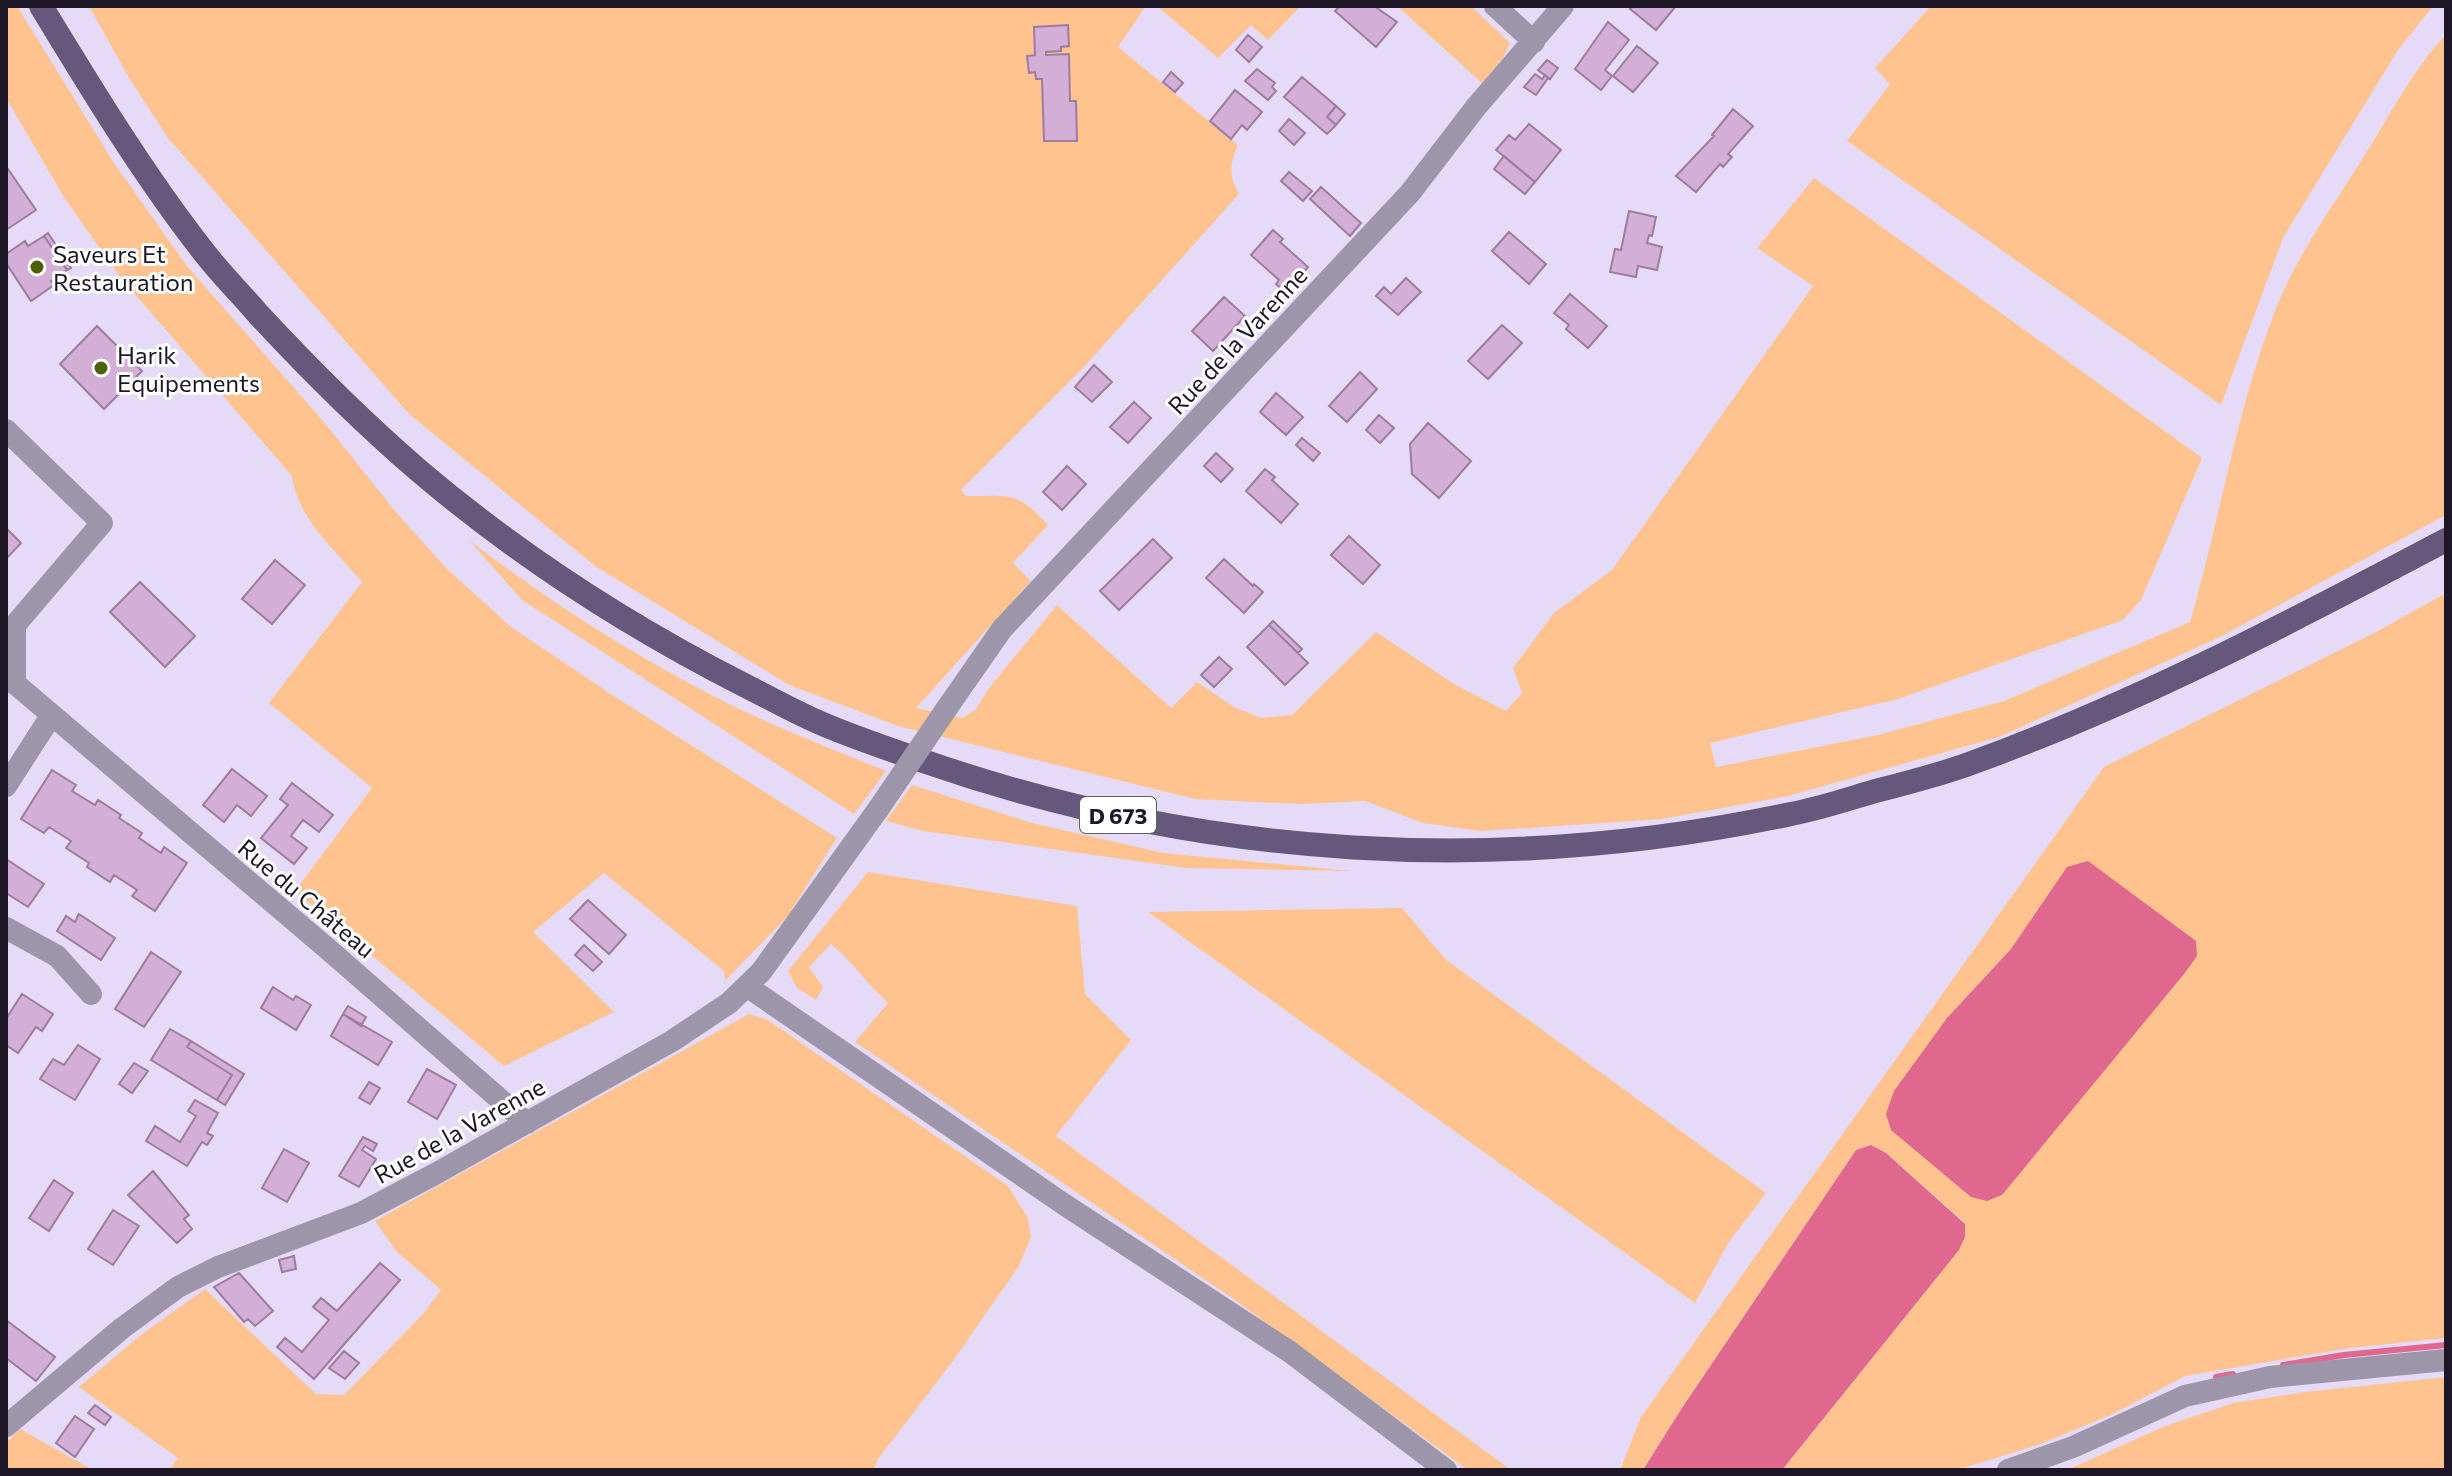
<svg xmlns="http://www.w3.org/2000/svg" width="2452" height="1476" viewBox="0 0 2452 1476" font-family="Commissioner,sans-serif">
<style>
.green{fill:#fec38f;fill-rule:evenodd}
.water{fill:#e0678d}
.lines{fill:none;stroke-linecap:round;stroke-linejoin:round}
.stream{stroke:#e0678d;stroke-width:6}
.building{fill:#d3afd8;stroke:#9d7ba2;stroke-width:2}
.street{stroke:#9d95aa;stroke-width:22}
.primary{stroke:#66587c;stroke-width:24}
.street-bridge{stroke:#9d95aa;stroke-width:22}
.poi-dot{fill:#4d6006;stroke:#fff;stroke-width:3}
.labels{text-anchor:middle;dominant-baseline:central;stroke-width:6;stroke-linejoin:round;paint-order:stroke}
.shield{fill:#fff;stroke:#615c68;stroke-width:2}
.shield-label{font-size:22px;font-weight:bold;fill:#1d1627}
.poi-label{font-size:24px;fill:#1d1627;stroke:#fff;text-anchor:start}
.street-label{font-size:24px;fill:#1d1627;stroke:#fff}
</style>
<rect width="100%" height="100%" fill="#e5daf7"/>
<!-- green -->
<path class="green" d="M6,6H17L114,163L187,266L324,422L395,511L447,569L511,627L617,698L837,838L787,917L725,981L724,971L604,873L533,932L614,1012L504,1066L295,891L372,788L269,703L362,582C335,550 297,518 292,476L121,278L65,199L6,98Z
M89,6H1146L1118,47L1238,145C1230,164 1228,175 1239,194L1084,367L961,490L966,496C1010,496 1017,491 1048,525L1013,563L1031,581L916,708L963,718L976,709L989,688L1057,605L1171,708L1197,682L1234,707L1261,718L1292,715L1376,632L1454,684L1506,711L1522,693L1513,668L1554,613L1612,570L1813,286L1757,248L1814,178L2202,458L2141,600L2123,620L1898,699L1710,743L1716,767L1878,735L2004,701L2190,622C2221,516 2237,404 2279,301C2302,247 2337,200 2368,150C2391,113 2416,65 2446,35V515L2220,637L1999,737L1788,796L1662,819L1481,831L1423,823L1365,801L1301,804L1195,799L898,726L789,685L595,566L409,414L168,138L129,78Z
M1157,6H1301L1268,40L1251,25L1218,58Z
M1397,6H1471L1510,43L1503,58L1482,83Z
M1931,6H2433L2398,50L2283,238L2221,405L1847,141L1890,84L1875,68Z
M469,540C551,603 640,660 733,706C783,730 835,750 886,771L854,814L522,600Z
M2446,593V1338L2350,1348L2185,1376L2113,1414L2038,1445L1957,1470H1782L1959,1250L1965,1237V1223L1886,1153L1871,1145L1856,1150L1682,1408L1643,1470H1620L1641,1417L2104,767L2378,631ZM2011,949L1886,1114L1947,1018Z
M912,785L1032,823L1163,853L1352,871L1186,868L923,831L886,821Z
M868,872L1077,906L1085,994L1131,1040L1056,1136L1511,1470H1468L1235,1300L855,1042L888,1003C867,984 852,961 831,944L809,967L823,987L816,1000L797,988L788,971Z
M1402,908L1445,959L1766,1193L1729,1242L1695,1303L1148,912Z
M749,1014L768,1020L1008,1186L1028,1218L1031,1237L1019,1266L953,1361L878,1459L874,1470H169L178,1458L79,1387L142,1334L205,1289L316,1394L344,1395L423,1314L441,1290L397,1252L375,1221Z
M2446,1377V1470H2067L2165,1426L2233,1403L2305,1392Z
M20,1429L93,1470H6V1443Z"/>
<!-- water -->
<path class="water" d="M2088,861L2196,941L2197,956L2184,974L2002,1195L1987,1201L1971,1197L1891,1130L1886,1114L1894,1091L1947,1018L2011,949L2067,867Z
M1871,1145L1886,1153L1965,1224V1237L1959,1250L1782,1470H1643L1682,1408L1856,1150Z"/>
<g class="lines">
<!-- stream -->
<path class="stream" d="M2283,1365L2344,1355L2446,1345
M2216,1377L2233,1374"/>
</g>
<!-- building -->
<path class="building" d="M1340,6H1374L1397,22L1376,47L1335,11Z
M1633,6H1676L1656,30L1630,9Z
M1608,22L1629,40L1605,70L1612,76L1601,90L1575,69Z
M1068,25L1069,46L1061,47V51L1046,52V55L1069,54L1070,101H1076L1077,141H1044L1042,79H1036L1035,72L1029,73L1027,56L1035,55L1034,27Z
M1248,35L1262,47L1249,62L1236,50Z
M1637,46L1658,63L1633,92L1613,76Z
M1547,60L1558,68L1550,79L1538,70Z
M1257,69L1275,83L1272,87L1276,91L1268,100L1245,81Z
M1171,72L1183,83L1175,92L1163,82Z
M1535,74L1542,79L1545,75L1548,78L1536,95L1524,87Z
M1302,77L1336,106L1327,117L1336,125L1327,134L1284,97Z
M1235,90L1262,112L1247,130L1242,125L1231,139L1210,121Z
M1336,106L1345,114L1336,125L1327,117Z
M1733,109L1753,126L1728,154L1732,157L1723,167L1720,164L1696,192L1676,176L1714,136L1712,135Z
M1289,119L1305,133L1294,145L1279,131Z
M1529,124L1561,150L1535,182L1496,150L1509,135L1515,140Z
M1504,156L1535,182L1525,194L1494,169Z
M8,169L36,210L6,230V170Z
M1289,172L1312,191L1303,201L1281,181Z
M1321,187L1361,223L1350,236L1310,199Z
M1629,211L1656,217L1652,236L1649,235L1647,243L1662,247L1657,270L1638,266L1636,277L1610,272L1615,249L1621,250Z
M1273,230L1283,239L1280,242L1308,267L1286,293L1276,284L1279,280L1251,255Z
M1509,232L1546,264L1529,284L1492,251Z
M48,233L71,268L67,270L44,236Z
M44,236L67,270L51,281L54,285L31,301L6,263V254L25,241L28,246Z
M1406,278L1421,292L1398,315L1376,296L1384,287L1391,294Z
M1570,294L1607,326L1588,348L1566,329L1569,325L1554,313Z
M1224,297L1245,316L1213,351L1192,331Z
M1502,325L1522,343L1488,379L1468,361Z
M97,326L142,371L104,409L60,364Z
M1094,365L1112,382L1092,402L1075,387Z
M1360,372L1377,389L1347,422L1329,406Z
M1276,393L1303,417L1286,435L1260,412Z
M1134,402L1151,418L1128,443L1110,427Z
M1379,415L1394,428L1380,443L1366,430Z
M1428,423L1471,461L1439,498L1412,474L1410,444Z
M1302,438L1320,453L1313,461L1296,445Z
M1216,453L1233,469L1221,482L1204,466Z
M1067,466L1086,484L1062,510L1043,492Z
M1265,469L1275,477L1272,480L1298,504L1281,523L1246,491Z
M6,528L21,543L6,559Z
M1349,536L1380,565L1363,584L1331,555Z
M1153,539L1172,558L1119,610L1100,591Z
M1224,559L1253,586L1254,584L1263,592L1244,613L1206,578Z
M275,560L305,585L272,624L242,599Z
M140,582L195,636L165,667L110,612Z
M1273,621L1302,649L1298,653L1269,625Z
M1269,625L1308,663L1285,685L1247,647Z
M1219,657L1232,669L1214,687L1201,675Z
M232,769L267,796L251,816L237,805L224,822L203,805Z
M52,770L76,785L72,791L95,805L98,800L121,815L119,818L142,833L139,838L161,853L164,847L187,863L155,911L132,896L137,890L114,875L110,882L87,867L89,863L66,848L71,841L49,827L44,833L21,819Z
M292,783L333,815L319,832L303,820L291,836L307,848L294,864L261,838L288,805L280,799Z
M6,859L44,884L28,907L6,893Z
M588,900L626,935L609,954L570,919Z
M79,914L115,938L101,960L57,931L66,916L75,922Z
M584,945L602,962L593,971L575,955Z
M151,952L181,972L144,1027L115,1009Z
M273,987L293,1000L296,996L311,1005L296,1030L261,1008Z
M22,994L53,1014L42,1031L36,1027L18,1053L6,1045V1019Z
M348,1006L366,1017L361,1026L343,1014Z
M343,1014L392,1042L378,1065L331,1036Z
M170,1029L191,1041L187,1047L232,1075L217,1100L151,1060Z
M191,1041L244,1074L225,1105L217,1100L232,1075L187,1047Z
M78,1045L100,1059L75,1100L40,1079L53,1059L64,1065Z
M134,1063L148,1071L132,1093L119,1084Z
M427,1069L456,1085L437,1119L408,1102Z
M369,1082L380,1088L370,1104L359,1098Z
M195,1100L218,1113L207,1133L213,1136L207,1145L202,1142L187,1166L146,1141L155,1126L180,1142L196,1116L188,1111Z
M363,1137L377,1144L373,1151L365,1146L362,1150L376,1159L359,1187L339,1176Z
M284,1149L309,1163L287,1202L262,1188Z
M153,1171L189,1215L184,1219L192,1229L177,1243L128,1195Z
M54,1180L73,1193L49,1231L29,1218Z
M113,1210L139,1226L113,1265L88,1249Z
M294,1256L296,1269L282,1272L279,1260Z
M380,1263L400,1280L314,1379L277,1347L285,1338L302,1352L329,1320L313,1307L321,1298L337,1311Z
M239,1273L273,1311L255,1326L248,1319L244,1322L214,1287Z
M6,1320L55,1357L36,1381L6,1358Z
M344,1351L359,1363L345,1379L329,1368Z
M95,1405L111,1417L105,1425L88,1413Z
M75,1416L94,1429L75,1457L56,1443Z"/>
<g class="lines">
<!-- street -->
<path class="street" d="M1495,6L1534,42
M6,430L102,523L15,625V684
M6,676L329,950L527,1123
M947,708L1002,629L1410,193L1476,107L1563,6
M6,786L51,716
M6,928L57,956L91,994
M748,987L1065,1205L1290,1352L1446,1470
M6,1426L121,1329L178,1287L218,1267L361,1213L435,1174L672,1041L729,1003L761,972L879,808
M2008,1470L2073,1447L2185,1396L2270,1377L2446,1360"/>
<!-- primary -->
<path class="primary" d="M41,6C92,90 143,174 203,251C220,273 240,293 258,314C309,369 361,421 418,470C518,555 626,625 744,685C768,697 793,711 818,722C852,737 889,749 923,761C1205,859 1499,876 1791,814C1818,809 1845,800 1872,792C1903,784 1935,776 1966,765C2133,705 2289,623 2446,540"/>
<!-- street-bridge -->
<path class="street-bridge" d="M879,808L947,708"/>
</g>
<!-- markers -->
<g class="poi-dot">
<circle cx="37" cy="267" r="8"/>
<circle cx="101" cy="368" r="8"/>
</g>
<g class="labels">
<!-- shield labels -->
<rect class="shield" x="1080" y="797" width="76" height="36" rx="6"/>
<g class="shield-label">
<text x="1118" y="815">D 673</text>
</g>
<!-- poi labels -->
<g class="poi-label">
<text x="53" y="253">Saveurs Et<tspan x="53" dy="28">Restauration</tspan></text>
<text x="117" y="354">Harik<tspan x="117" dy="28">Equipements</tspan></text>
</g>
<!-- street labels -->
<g class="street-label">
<text transform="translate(1237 340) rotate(-47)">Rue de la Varenne</text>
<text transform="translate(307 898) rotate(40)">Rue du Château</text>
<text transform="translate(459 1130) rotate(-29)">Rue de la Varenne</text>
</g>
</g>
<!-- border -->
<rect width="2452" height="1476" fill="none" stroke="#1d1627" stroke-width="16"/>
</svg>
